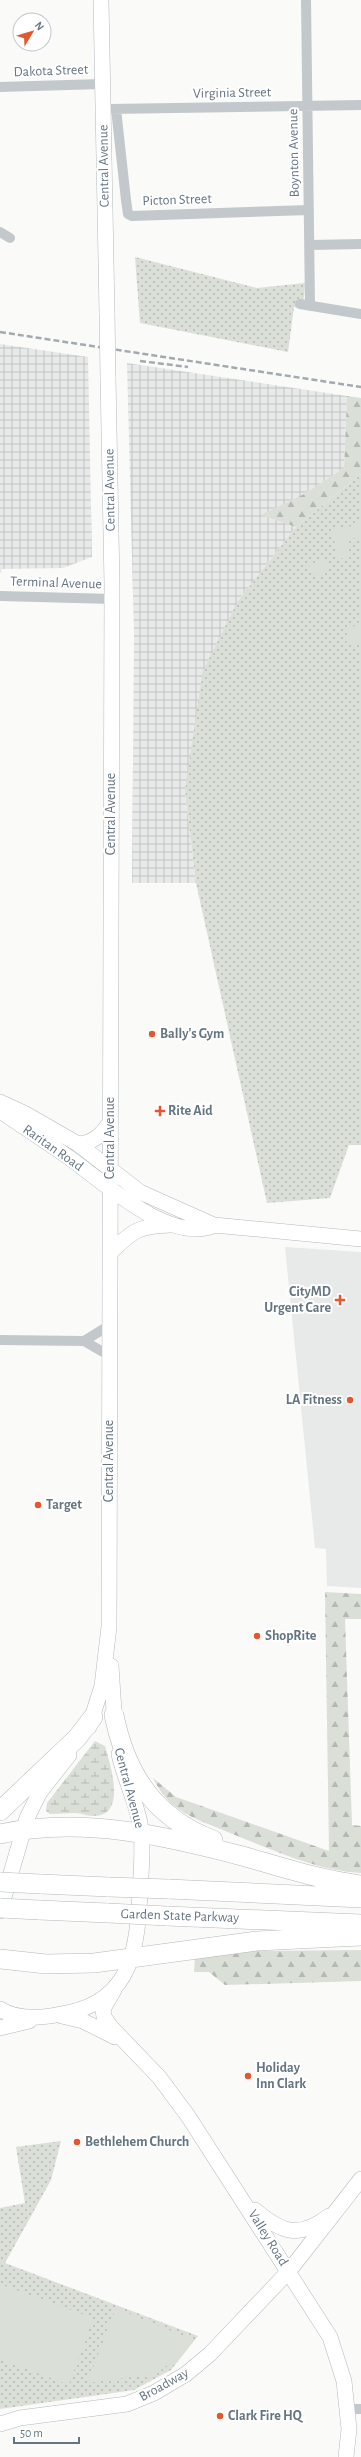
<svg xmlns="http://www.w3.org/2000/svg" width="361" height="2457" viewBox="0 0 361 2457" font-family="'Alegreya Sans',sans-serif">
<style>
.built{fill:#e8e9e9}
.industrial{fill:url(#industrial-grid)}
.grass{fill:url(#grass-dots)}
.forest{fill:url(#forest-firs)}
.wetland{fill:url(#wetland-marsh)}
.garden{fill:#dadfd7}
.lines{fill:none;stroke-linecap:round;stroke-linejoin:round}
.secondary-casing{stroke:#b3babf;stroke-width:16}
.highway-casing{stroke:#b4b9bd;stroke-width:20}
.street{stroke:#c3c8cc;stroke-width:10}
.secondary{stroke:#fff;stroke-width:15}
.highway{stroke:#fff;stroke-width:19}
.rail{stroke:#a2aab0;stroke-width:2.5;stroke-dasharray:6 3;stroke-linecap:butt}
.secondary-bridge-casing{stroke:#b3babf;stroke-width:16;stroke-linecap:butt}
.highway-bridge-casing{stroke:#b4b9bd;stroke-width:20;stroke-linecap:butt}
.secondary-bridge{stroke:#fff;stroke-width:15}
.highway-bridge{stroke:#fff;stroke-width:19}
.poi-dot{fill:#e4572e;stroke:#fff;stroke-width:1.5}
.labels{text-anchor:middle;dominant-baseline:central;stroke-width:4;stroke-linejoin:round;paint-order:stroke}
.street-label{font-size:14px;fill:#657683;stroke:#fff}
.poi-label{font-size:14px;font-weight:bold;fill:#657683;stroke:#fff;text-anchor:start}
</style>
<defs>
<pattern id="industrial-grid" width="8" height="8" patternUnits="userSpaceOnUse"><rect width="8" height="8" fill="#e8e9e9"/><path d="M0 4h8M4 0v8" fill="none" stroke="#c0c1c2"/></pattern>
<pattern id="grass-dots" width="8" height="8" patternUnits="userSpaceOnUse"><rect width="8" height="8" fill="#dadfd7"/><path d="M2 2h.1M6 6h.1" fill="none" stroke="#b4b9b4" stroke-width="1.8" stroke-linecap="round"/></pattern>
<pattern id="forest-firs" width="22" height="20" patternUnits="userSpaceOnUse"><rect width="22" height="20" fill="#dadfd7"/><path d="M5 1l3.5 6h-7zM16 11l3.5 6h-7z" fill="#b4b9b4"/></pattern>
<pattern id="wetland-marsh" width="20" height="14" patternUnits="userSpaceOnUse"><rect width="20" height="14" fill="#dadfd7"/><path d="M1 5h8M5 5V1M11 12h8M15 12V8" fill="none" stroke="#b4b9b4"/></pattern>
</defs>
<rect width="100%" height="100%" fill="#fafaf8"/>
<!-- built -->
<path class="built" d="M285,1247L361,1252V1588L327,1586L326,1549L315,1548Z"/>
<!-- industrial -->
<path class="industrial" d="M0,344L88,357L92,557L63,568L2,569L0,573Z
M127,363L347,396L344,468L304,494L262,515L296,527L238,601L185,790L196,883H132L134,635Z"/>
<!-- grass -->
<path class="grass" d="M135,257L257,288L305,283L303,308L294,307L288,352L140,323Z
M361,474V1145H349L330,1198L267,1203L196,883L185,790L203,671L238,601L296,527Z
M61,2141L51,2180L5,2263L198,2336L171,2370L134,2390L0,2409V2208L25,2203L16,2147Z"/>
<!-- forest -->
<path class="forest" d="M347,396L361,398V474L296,527L261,515L304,494L344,468Z
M325,1592L361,1594V1619H345L352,1825L361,1826V1873C315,1870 273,1850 230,1833C211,1825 189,1818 173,1805C164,1797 158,1788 153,1778L176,1797L329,1851Z
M361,1950V1981L225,1985L209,1972H194L195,1957L243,1951Z"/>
<!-- wetland -->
<path class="wetland" d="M95,1741L105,1746C110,1764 128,1817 93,1816C87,1816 81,1813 75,1813C67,1813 58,1814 50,1814L46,1811L47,1803Z"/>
<!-- garden -->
<path class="garden" d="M361,524V537L347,540L350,557L338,559L332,530Z
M325,560L329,572L313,576L309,565Z
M361,620V642L342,645L347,642L349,636L343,629L352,628Z
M0,2284L93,2318L69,2385L0,2359Z
M116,2308L193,2340L183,2353L156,2374L87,2383Z"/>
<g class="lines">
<defs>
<path id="secondary" d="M101,0L107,314
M0,1102L24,1113L78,1144L140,1192L214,1225L361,1239
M0,1111C24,1127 48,1143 71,1159C104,1183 169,1243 213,1226
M78,1144C93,1143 102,1135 110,1122
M111,1252C133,1230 139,1226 171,1225
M111,1666L115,1726
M89,1727L102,1686L109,1627L112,585L108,377
M0,1911L27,1818L40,1792L69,1755
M114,1990L103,2009L104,2017L110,2026L159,2077L188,2116L330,2337L344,2381L349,2429L346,2457
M0,2009C20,2022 49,2017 71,2012C133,1998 137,1946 140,1893C141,1870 144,1846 140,1823C135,1799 124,1777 119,1754
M62,2016L83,2021L115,2037
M0,2028L29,2021
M255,2210C282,2233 299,2239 329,2216
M0,2424L20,2418L127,2404L154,2393L186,2374L210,2354L289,2271L361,2179"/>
<path id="highway" d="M114,1715C126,1775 155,1818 213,1840
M0,1811L77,1738L93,1717
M0,1834C82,1816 167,1836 246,1857C284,1868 321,1880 361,1885
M41,1884L109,1887
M168,1889L361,1898
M39,1910L108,1913
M167,1916L361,1924
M0,1959L46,1964L94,1963L257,1941L361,1936"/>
</defs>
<!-- secondary casing -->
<use href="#secondary" class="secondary-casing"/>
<!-- highway casing -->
<use href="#highway" class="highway-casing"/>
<!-- street -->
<path class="street" d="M306,0L310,306
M0,87L102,84
M109,109L361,105
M116,109L126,200L128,214L132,216L309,210
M0,232L10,238
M310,245L361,244
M300,304L361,314
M0,596L112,599
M0,1340L84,1341L110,1356
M84,1341L110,1325
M348,2409H361"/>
<!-- secondary -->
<use href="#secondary" class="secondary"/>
<!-- highway -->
<use href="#highway" class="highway"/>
<!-- rail -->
<path class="rail" d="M0,332L361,387
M140,361L188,367"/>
<defs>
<path id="secondary-bridge" d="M107,314L108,377"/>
<path id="highway-bridge" d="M0,1882L41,1884
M109,1887L168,1889
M0,1908L39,1910
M108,1913L167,1916"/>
</defs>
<!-- secondary-bridge casing -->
<use href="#secondary-bridge" class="secondary-bridge-casing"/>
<!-- highway-bridge casing -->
<use href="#highway-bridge" class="highway-bridge-casing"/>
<!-- secondary-bridge -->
<use href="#secondary-bridge" class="secondary-bridge"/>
<!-- highway-bridge -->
<use href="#highway-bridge" class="highway-bridge"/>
</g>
<!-- markers -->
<g class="poi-dot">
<circle cx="152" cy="1034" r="4"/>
<path d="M158 1105h4v4h4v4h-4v4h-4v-4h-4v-4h4z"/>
<path d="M338 1294h4v4h4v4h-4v4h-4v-4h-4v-4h4z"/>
<circle cx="350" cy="1400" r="4"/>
<circle cx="38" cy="1505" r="4"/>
<circle cx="257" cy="1636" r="4"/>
<circle cx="248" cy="2076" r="4"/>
<circle cx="77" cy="2142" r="4"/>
<circle cx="220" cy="2416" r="4"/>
</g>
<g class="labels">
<!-- street labels -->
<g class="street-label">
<text transform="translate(51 71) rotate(-2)">Dakota Street</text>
<text transform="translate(232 93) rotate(-1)">Virginia Street</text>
<text transform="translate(294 153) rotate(-91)">Boynton Avenue</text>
<text transform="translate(104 166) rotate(-91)">Central Avenue</text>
<text transform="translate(177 200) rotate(-2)">Picton Street</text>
<text transform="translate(110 490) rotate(-91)">Central Avenue</text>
<text transform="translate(56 583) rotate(2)">Terminal Avenue</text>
<text transform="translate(111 814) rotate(-90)">Central Avenue</text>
<text transform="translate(110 1138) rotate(-90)">Central Avenue</text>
<text transform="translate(53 1148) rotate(35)">Raritan Road</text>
<text transform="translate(109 1461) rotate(-90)">Central Avenue</text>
<text transform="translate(129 1788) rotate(75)">Central Avenue</text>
<text transform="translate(180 1916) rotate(2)">Garden State Parkway</text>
<text transform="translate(268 2238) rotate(58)">Valley Road</text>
<text transform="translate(164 2385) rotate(-29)">Broadway</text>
</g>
<!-- poi labels -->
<g class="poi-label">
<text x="160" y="1034">Bally's Gym</text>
<text x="168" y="1111">Rite Aid</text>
<text x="331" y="1292" text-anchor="end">CityMD<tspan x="331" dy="16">Urgent Care</tspan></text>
<text x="342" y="1400" text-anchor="end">LA Fitness</text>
<text x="46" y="1505">Target</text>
<text x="265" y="1636">ShopRite</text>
<text x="256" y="2068">Holiday<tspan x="256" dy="16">Inn Clark</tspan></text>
<text x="85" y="2142">Bethlehem Church</text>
<text x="228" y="2416">Clark Fire HQ</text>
</g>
</g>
<!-- north arrow -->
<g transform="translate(32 32) rotate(52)"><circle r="19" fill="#ffffff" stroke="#c1c8cd"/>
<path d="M0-3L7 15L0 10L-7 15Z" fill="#e4572e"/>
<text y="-6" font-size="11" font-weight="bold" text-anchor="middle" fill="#657683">N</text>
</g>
<!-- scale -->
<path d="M14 2437v6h65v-6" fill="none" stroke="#657683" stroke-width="2"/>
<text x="20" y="2437" font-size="12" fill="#657683" stroke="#ffffff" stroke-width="3" paint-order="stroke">50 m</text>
</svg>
